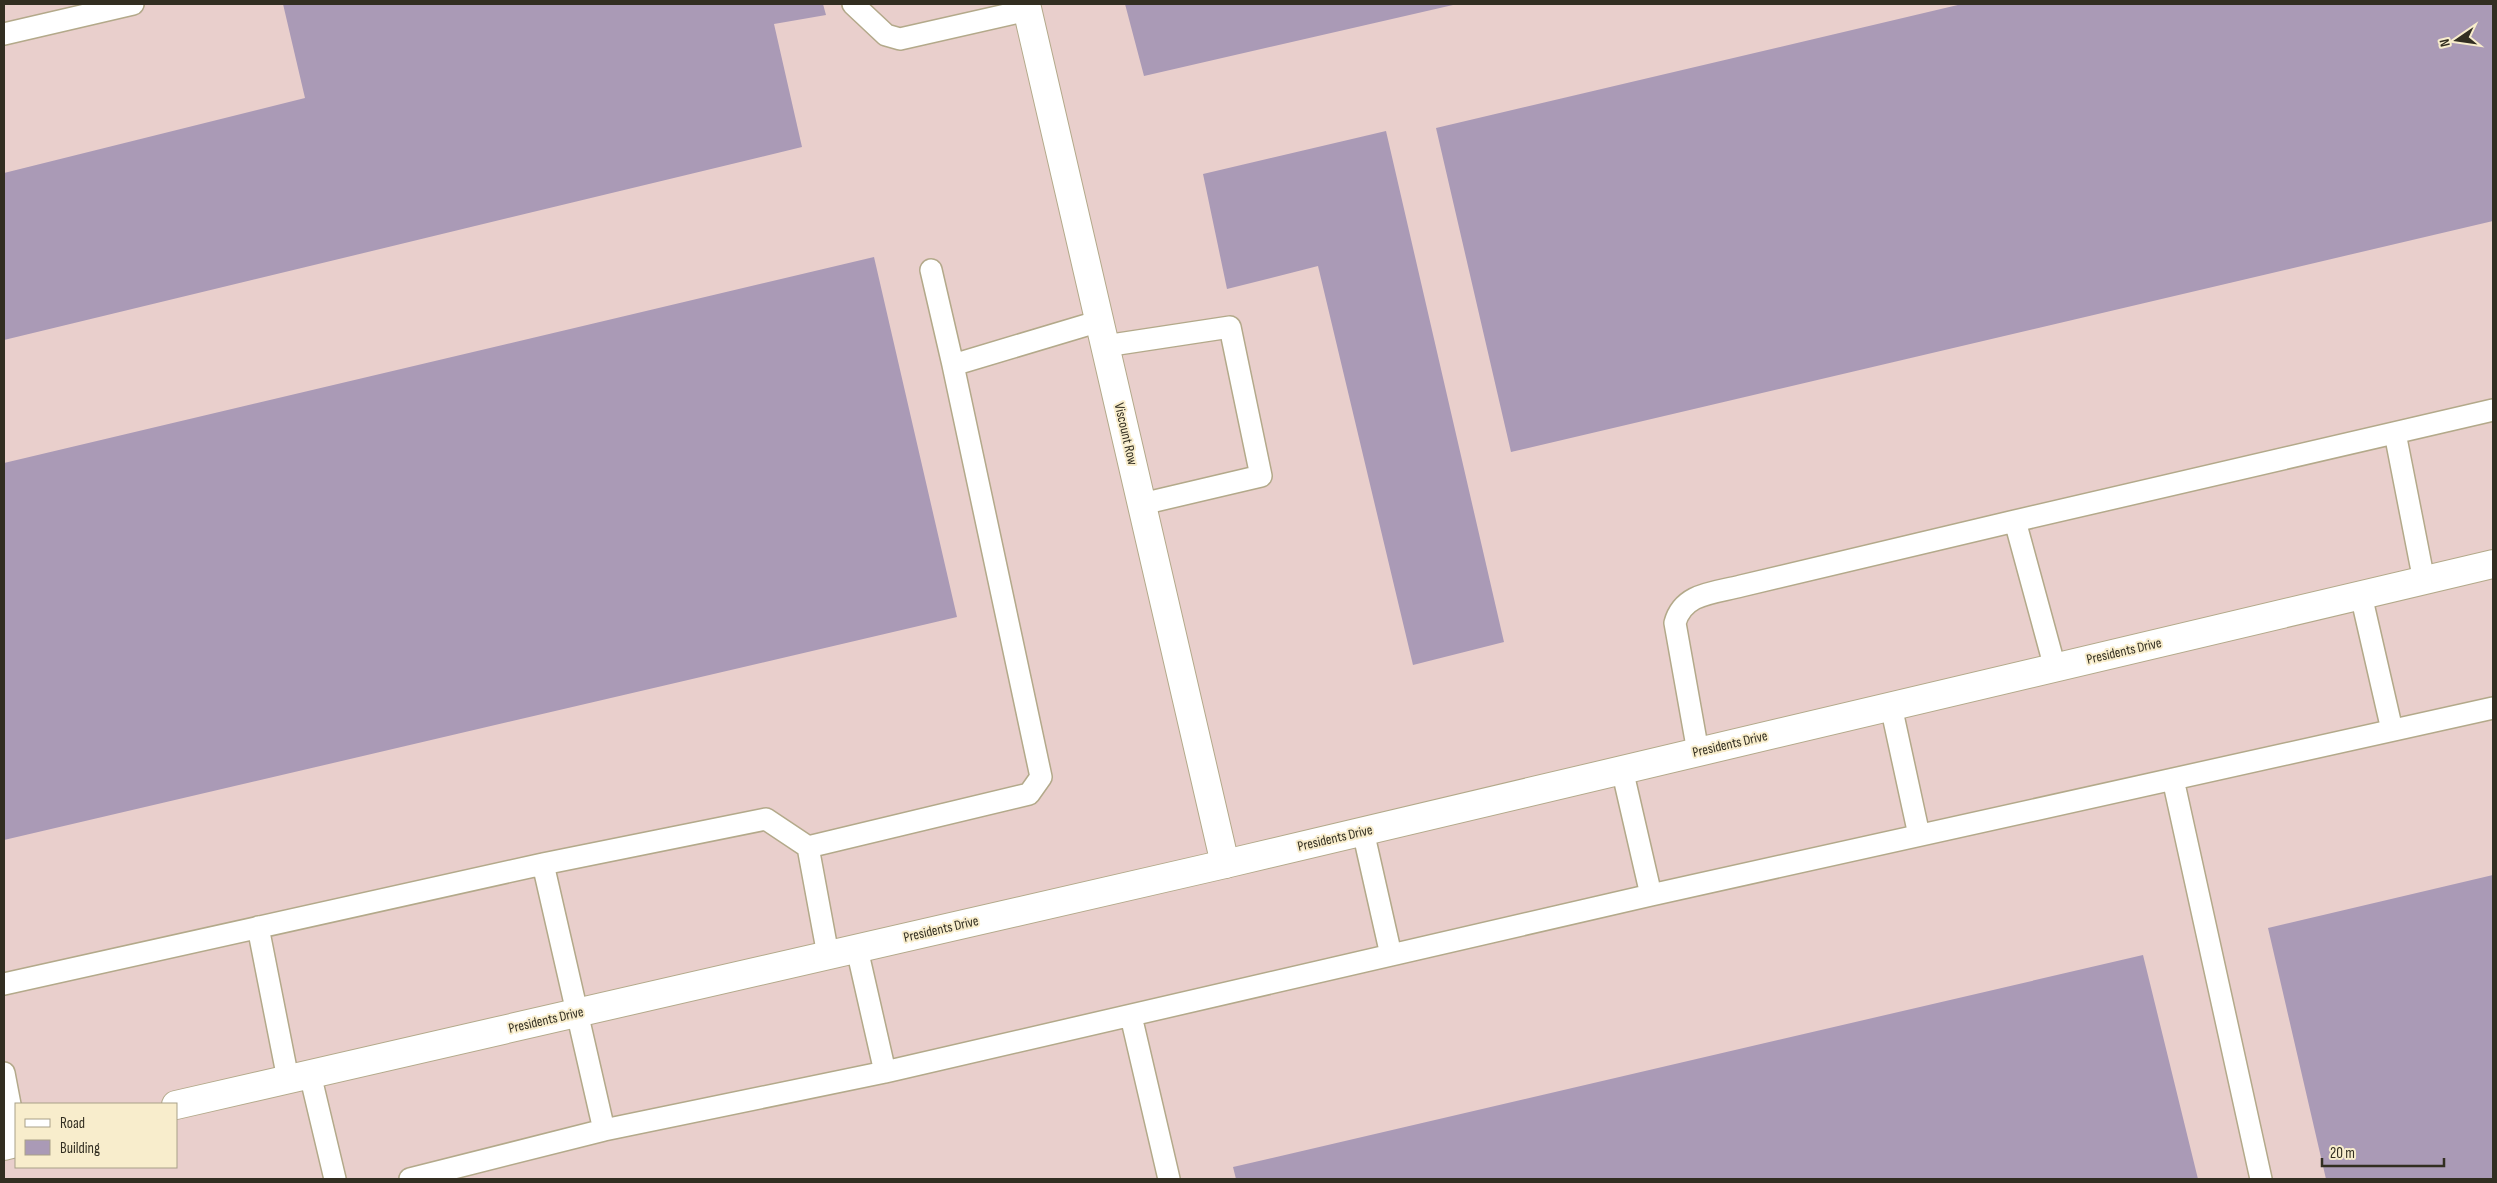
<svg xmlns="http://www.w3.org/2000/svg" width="2497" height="1183" viewBox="0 0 2497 1183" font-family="'Sofia Sans Condensed',sans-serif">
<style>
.industrial{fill:#e9cfcc;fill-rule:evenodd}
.building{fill:#aa9ab6}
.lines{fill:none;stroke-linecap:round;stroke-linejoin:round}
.service-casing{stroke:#b3a98a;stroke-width:24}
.minor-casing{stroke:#b3a98a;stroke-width:30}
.tertiary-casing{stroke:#b3a98a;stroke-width:30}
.service{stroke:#fff;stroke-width:21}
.minor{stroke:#fff;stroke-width:28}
.tertiary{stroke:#fff;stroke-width:28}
.labels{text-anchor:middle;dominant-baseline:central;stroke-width:4;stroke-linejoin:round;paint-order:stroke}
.street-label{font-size:14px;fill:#322e21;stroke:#f8edcc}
</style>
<rect width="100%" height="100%" fill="#eadfbf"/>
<!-- industrial -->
<path class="industrial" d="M4,4H2493V1179H4ZM16,1104H176V1167H16Z"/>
<!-- building -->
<path class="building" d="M283,4H823L826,15L774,24L802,147L4,340V173L305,98Z
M1125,4H1453V5L1144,76Z
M1962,4H2493V221L1511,452L1436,128Z
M1386,131L1504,642L1413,665L1318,266L1227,289L1203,174Z
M874,257L957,617L4,840V463Z
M2493,875V1179H2326L2268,928Z
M2143,955L2198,1179H1236L1233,1167Z"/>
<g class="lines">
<defs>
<path id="service" d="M853,4L886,35L900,39L1028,10
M4,34L133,4
M931,270L953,365
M1105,346L1230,327L1261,476L1142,504
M2395,433L2424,581
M2015,521L2493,410
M2361,595L2392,730
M1891,706L1919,835
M1698,752L1675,623C1683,593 1714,593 1741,586L2015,521L2055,668
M1622,769L1651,895
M2173,779L2261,1179
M1363,831L1391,955
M808,847L1029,794L1041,777L953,365L1100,321
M543,864L604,1130
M258,927L288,1079
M857,949L885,1072
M4,984L543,864L766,819L808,847L828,955
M1131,1016L1169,1179
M4,1073L16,1136
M310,1074L335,1179
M410,1179L604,1130L885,1072L1651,895L2493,708"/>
<path id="minor" d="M1026,4L1225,864"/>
<path id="tertiary" d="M176,1105L1225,864L2493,564
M4,1146L16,1143"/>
</defs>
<!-- service casing -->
<use href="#service" class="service-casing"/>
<!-- minor casing -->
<use href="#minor" class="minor-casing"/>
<!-- tertiary casing -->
<use href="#tertiary" class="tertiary-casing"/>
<!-- service -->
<use href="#service" class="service"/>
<!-- minor -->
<use href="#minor" class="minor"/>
<!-- tertiary -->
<use href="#tertiary" class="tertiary"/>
</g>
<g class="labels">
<!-- street labels -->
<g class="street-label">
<text transform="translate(1126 434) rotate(77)">Viscount Row</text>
<text transform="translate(2124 651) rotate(-13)">Presidents Drive</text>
<text transform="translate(1730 744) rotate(-13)">Presidents Drive</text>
<text transform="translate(1335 838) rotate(-13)">Presidents Drive</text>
<text transform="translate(941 929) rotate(-13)">Presidents Drive</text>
<text transform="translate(546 1020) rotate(-13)">Presidents Drive</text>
</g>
</g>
<!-- border -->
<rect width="2497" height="1183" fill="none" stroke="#322e21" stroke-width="10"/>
<!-- legend -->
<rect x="15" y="1103" width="162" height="65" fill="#f8edcc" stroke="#a9a188"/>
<rect x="25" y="1119" width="25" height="8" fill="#ffffff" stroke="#a9a188"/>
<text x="60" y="1128" font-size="15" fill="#322e21">Road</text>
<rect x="25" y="1140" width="25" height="15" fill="#aa9ab6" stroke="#a9a188"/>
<text x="60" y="1153" font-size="15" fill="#322e21">Building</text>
<!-- north arrow -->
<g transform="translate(2457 40) rotate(257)" stroke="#f8edcc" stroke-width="4" paint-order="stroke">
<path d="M0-4L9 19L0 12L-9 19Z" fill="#322e21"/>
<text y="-8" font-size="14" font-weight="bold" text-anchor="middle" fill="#322e21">N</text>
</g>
<!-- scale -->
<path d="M2322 1158v8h122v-8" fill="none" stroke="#322e21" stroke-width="2.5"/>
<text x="2330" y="1158" font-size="15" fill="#322e21" stroke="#f8edcc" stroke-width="4" paint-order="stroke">20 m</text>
</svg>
